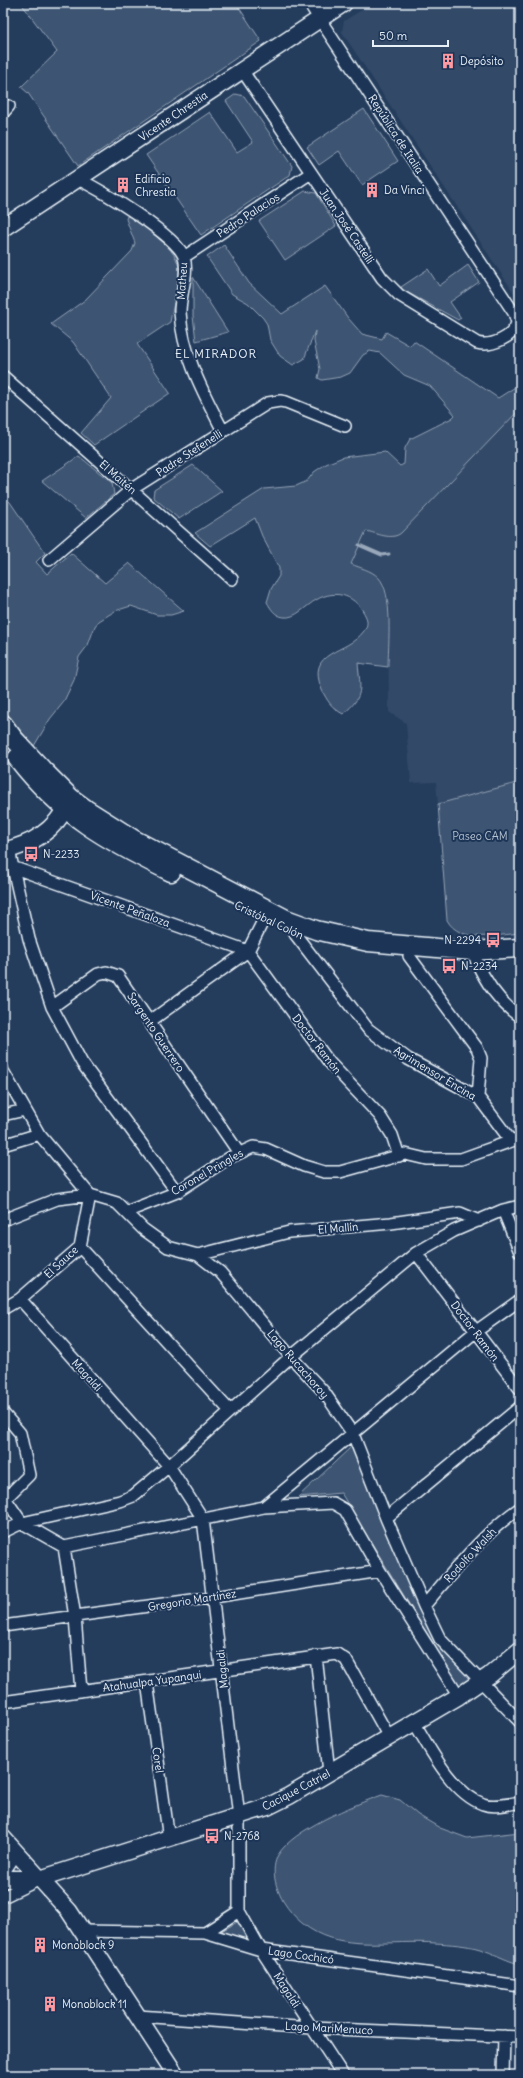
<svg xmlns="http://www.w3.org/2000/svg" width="523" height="2078" viewBox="0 0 523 2078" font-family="Delius,sans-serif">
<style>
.built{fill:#334a68}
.green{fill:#3e5472;stroke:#93a2b5}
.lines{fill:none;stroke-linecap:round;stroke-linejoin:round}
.stream{stroke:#99a8ba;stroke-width:3}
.street-casing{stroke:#e8f1f8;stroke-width:14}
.secondary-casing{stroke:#e8f1f8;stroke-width:19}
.primary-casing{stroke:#e8f1f8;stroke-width:21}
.street{stroke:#1d3557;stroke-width:11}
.secondary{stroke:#1d3557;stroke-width:16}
.primary{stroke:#1d3557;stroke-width:18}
.labels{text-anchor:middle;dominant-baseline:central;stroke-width:4;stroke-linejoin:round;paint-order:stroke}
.poi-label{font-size:11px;fill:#e8f1f8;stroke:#1d3557;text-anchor:start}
.street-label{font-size:11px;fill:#e8f1f8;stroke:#1d3557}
.park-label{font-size:11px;fill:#b5c2d0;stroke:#1d3557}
.neighbourhood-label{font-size:12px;letter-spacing:1px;fill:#e8f1f8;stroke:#1d3557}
</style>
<rect width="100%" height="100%" fill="#253d5d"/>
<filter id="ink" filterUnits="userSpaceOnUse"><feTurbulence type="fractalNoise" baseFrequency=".025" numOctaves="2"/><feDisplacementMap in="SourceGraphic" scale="8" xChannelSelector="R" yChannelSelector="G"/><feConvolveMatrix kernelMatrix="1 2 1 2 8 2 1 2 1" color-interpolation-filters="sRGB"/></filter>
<g filter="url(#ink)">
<!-- built -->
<path class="built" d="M373,3H520V302L342,32L344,21Z
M520,409V782L438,804L436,782L411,783L406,723L389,712L388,599L385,586L377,575L351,564L366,530L389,536Z"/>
<!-- green -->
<path class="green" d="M21,3H236L261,41L78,166L28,93L21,87L57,52Z
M236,94L244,96L292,166L290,175L201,235L146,155L210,112L237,152L253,142L226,101Z
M364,109L398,161L362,185L339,151L319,165L307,147Z
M305,191L316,193L336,226L285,260L259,221Z
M127,216L130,217C146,228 179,249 179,270C179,287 173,305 170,322L137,344L170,393L94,445L81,433L111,398L73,342L51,324L85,300L132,251L135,243L126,219Z
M224,245L249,283L282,314L325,286L348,318L362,334L382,339L386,332L410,346L414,341L498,398L520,384V409L401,533C391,541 377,533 366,531L351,564C360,568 371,570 378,577C394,592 388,646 388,667L358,663C360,689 365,696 343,714C332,708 327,701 322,690C305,649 347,655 364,631C367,627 368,622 366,617C357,596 336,588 316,600C307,605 295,619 284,617C275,616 271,609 267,602L271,589L279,576V568L262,536L255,518L210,546L195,533L264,489L296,486L307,481L314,472L326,464L343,457L385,452L400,466L404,464L405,448L410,439L452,418L455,415L430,386L404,375L380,353L370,351L363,355L350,373L341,377L322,380L318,378L320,369L314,341L315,331L304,359L293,365L280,356L270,340L267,324L263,318L248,303L232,294L207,257Z
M468,265L479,282L450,302L461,318L458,320L403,290L401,287L428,269L439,286Z
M193,277L228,332L196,341L193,316Z
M79,456L112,483L114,494L86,518L42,481Z
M193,465L222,491L179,519L153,497L154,490Z
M3,496L10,502L45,553L36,562L47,574L71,553L105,583L129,563L184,611L171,615H157L131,606L115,611L99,621L95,626L88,645L79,657L74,680L63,703L50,719L34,746L3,710Z
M520,782V933C498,935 460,944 447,920L438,804Z
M351,1447L434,1638L472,1680L460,1687L341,1493L298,1497Z
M382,1795L400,1800L418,1815L440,1828L467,1838L520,1832V1964C506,1961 494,1953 480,1949C467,1945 450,1944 435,1943C401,1940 364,1948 330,1938C310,1932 294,1919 283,1901C276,1888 270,1870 278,1855C293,1829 354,1805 382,1795Z
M239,1921L246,1939L220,1932Z"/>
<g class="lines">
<!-- stream -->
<path class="stream" d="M359,545L382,555L389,554"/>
<defs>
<path id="street" d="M319,19L324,3
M242,70L382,278L399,295L477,343C490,347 514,338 517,322L514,313L309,3
M3,113L9,106
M77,179C98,187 178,237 184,257C189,274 180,294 180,312C182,354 204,394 223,431
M184,257L311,173
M3,376L232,579
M49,560L132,489L268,403L280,401L286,402L345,426
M9,850L29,939L52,1007L82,1063L177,1192
M12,867L248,951
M295,934L368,1029L408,1059L478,1097L511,1141
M248,951L329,1062L380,1116L392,1135L399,1156
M409,956L477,1048L481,1058L478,1097
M476,960C486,984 499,1002 520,1017
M52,1007L98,974L106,972L118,976L239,1153
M149,1022L248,951L264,919
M3,1071L39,1134L90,1195L117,1203L143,1229L168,1247L198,1255L220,1272L291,1357L324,1392L353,1434L386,1518L424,1606L440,1639L520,1722
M3,1115L25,1110
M3,1145L39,1134
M503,1210L520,1252
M126,1212L177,1192L229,1158L253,1147L266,1149L304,1166L324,1172H340L405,1154L426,1159H461L520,1138
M3,1220L57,1199L90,1195
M80,1247L230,1411
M416,1253L520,1389
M198,1255L289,1232L391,1223L460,1213L479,1221
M20,1299L169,1466L203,1519L239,1817V1911L261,1950L343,2075
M3,1309L20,1299L80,1247L90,1195
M3,1413L20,1433L29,1475L5,1499
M3,1495L22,1523L64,1547L264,1507L475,1332L520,1300
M264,1507L333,1503L345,1510L380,1571L459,1696
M386,1518L520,1407
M3,1532L22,1523L120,1501L133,1496L169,1466L286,1361L416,1253L454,1231L503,1210L520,1206
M64,1547L75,1617L81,1691
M424,1606C454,1571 482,1534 520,1508
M3,1626L214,1597L380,1571
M316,1656L329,1772
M147,1682L169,1839
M3,1702L337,1654L346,1660L389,1737
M414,1722C430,1749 452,1793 483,1804C493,1808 510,1804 520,1802
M3,1897L36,1881
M82,1931L205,1933L261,1950L520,1986
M205,1933L239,1911
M138,2016L312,2028L520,2037
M503,2075L504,2036"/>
<path id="secondary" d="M3,228L344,3
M3,851C33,844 54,831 69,803
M3,1838L69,1911L176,2075
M3,1869L9,1860L11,1848
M3,1879H40L267,1807L289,1796L459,1696L490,1675L520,1650"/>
<path id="primary" d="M3,724L14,739L42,769L71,798L86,809L135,840L286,919L316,930L368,942L472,951L520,948
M17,758C62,816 106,840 171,872"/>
</defs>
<!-- street casing -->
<use href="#street" class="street-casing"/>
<!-- secondary casing -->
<use href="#secondary" class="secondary-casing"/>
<!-- primary casing -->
<use href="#primary" class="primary-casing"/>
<!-- street -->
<use href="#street" class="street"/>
<!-- secondary -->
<use href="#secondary" class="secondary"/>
<!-- primary -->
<use href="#primary" class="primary"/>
</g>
</g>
<!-- icons -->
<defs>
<symbol id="building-bare" viewBox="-9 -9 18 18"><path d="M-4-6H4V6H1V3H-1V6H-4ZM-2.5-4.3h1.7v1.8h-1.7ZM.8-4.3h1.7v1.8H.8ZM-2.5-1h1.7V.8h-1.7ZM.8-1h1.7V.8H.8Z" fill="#ff9aa2" stroke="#1d3557" stroke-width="2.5" paint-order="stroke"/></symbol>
<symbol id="bus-bare" viewBox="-9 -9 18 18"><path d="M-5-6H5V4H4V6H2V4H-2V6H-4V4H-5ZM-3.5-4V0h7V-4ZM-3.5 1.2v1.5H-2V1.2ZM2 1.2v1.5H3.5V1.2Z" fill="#ff9aa2" stroke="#1d3557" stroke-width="2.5" paint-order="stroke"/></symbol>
</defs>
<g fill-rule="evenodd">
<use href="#building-bare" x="437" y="50" width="22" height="22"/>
<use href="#building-bare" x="112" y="174" width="22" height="22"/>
<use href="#building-bare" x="361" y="179" width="22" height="22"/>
<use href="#bus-bare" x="20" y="843" width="22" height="22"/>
<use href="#bus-bare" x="482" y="929" width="22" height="22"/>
<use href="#bus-bare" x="438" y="955" width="22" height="22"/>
<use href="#bus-bare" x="201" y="1825" width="22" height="22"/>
<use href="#building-bare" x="29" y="1934" width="22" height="22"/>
<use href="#building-bare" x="39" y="1993" width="22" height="22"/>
</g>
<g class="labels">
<!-- poi labels -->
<g class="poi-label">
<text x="460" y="61">Depósito</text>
<text x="135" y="179">Edificio<tspan x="135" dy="13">Chrestia</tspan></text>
<text x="384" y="190">Da Vinci</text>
<text x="43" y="854">N-2233</text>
<text x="481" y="940" text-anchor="end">N-2294</text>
<text x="461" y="966">N-2234</text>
<text x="224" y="1836">N-2768</text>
<text x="52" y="1945">Monoblock 9</text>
<text x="62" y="2004">Monoblock 11</text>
</g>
<!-- street labels -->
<g class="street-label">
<text transform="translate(173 116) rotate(-34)">Vicente Chrestia</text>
<text transform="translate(396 134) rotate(57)">República de Italia</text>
<text transform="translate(248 215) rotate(-33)">Pedro Palacios</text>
<text transform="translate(347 226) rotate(56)">Juan José Castelli</text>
<text transform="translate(182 281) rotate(-86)">Matheu</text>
<text transform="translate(189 453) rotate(-33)">Padre Stefenelli</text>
<text transform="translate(118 477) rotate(41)">El Maitén</text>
<text transform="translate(130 909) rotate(20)">Vicente Peñaloza</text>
<text transform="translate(269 920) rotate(25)">Cristóbal Colón</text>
<text transform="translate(156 1032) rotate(56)">Sargento Guerrero</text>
<text transform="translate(317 1044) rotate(52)">Doctor Ramón</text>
<text transform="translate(435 1073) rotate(31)">Agrimensor Encina</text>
<text transform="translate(207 1172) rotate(-30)">Coronel Pringles</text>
<text transform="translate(338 1228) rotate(-5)">El Mallín</text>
<text transform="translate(61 1262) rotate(-43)">El Sauce</text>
<text transform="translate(475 1331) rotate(53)">Doctor Ramón</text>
<text transform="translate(298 1364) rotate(49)">Lago Rucachoroy</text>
<text transform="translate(87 1375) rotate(48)">Magaldi</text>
<text transform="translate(470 1555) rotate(-47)">Rodolfo Walsh</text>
<text transform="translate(192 1600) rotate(-9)">Gregorio Martínez</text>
<text transform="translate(222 1669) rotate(-96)">Magaldi</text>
<text transform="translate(152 1681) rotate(-8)">Atahualpa Yupanqui</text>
<text transform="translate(158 1760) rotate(82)">Corel</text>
<text transform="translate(296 1790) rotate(-28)">Cacique Catriel</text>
<text transform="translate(301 1955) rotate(8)">Lago Cochicó</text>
<text transform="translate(287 1990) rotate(57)">Magaldi</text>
<text transform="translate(329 2028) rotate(3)">Lago MariMenuco</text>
</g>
<!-- park labels -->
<g class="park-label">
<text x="480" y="836">Paseo CAM</text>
</g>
<!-- neighbourhood labels -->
<g class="neighbourhood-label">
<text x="216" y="353">EL MIRADOR</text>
</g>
</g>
<!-- margin -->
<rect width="523" height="2078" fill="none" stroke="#1d3557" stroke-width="16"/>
<rect x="8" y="8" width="507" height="2062" fill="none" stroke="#e8f1f8" stroke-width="1.5" filter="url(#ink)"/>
<!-- scale -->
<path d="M373 40v6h75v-6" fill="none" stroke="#e8f1f8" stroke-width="2"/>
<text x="379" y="40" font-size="12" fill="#e8f1f8" stroke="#1d3557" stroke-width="3" paint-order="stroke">50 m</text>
</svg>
